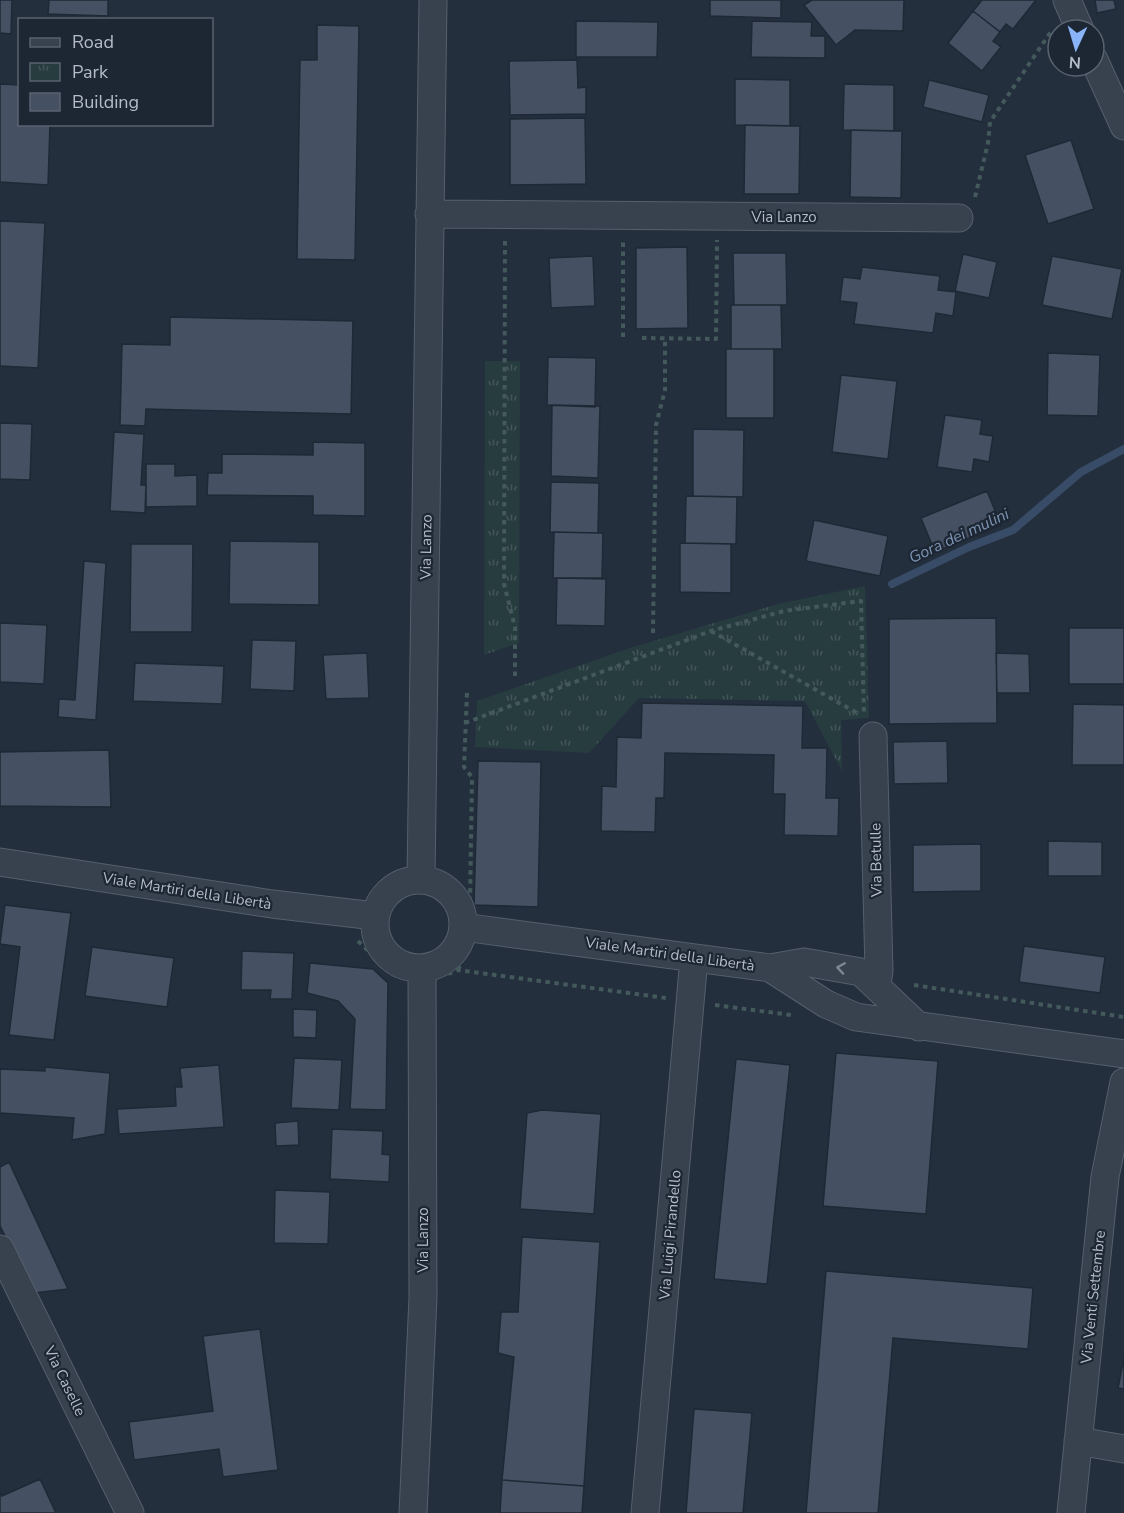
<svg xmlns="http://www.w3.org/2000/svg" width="1124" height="1513" viewBox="0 0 1124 1513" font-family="'Nunito Sans',sans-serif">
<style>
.park{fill:url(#park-tufts)}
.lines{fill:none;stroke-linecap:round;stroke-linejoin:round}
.stream{stroke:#394c67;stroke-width:8}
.building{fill:#455162;stroke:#1f2835;stroke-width:1.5}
.minor-casing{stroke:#565f6c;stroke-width:29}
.path{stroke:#44595c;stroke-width:4;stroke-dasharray:4.5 4.5;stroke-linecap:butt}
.minor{stroke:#38414e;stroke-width:27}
.oneway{stroke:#7c8592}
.labels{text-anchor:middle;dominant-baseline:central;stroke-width:4.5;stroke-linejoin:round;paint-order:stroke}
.street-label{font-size:15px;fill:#b4bcc9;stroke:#1d2633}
.water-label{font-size:16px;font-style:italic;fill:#7c92b1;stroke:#1d2633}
</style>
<defs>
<pattern id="park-tufts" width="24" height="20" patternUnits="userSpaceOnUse" patternTransform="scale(1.5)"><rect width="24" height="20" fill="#263c3f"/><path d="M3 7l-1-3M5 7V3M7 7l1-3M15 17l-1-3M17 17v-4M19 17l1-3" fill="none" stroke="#435659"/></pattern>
</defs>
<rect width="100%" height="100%" fill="#242f3e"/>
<!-- park -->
<path class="park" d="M485,361H520L519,643L484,655Z
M865,586L869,718L841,720L842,771L805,701L639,698L589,753L475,747L477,701L630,648L778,604Z"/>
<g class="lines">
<!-- stream -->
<path class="stream" d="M892,584L969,547L1013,530L1081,472L1124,449"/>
</g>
<!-- building -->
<path class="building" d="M0,0H12L11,34L0,33Z
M49,0H108V16L48,14Z
M710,0H781V18L710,16Z
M812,0H904L903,31L855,30L836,45L804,5Z
M982,0H1036L1013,29L1006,24L1000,32L973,11Z
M1095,0H1114L1116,9L1097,13Z
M973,11L1000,32L993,41L1001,47L982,71L948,43Z
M576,21L658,22L657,57H576Z
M752,21L812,22L811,36H825V58L751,57Z
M317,25L359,26L355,260L297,259L300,60H317Z
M577,60L578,88L586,87V114L510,115L509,61Z
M735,79L790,80V126L735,125Z
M929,80L989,95L982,122L923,107Z
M0,84L20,85V124H50L48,185L0,182Z
M844,84L894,85V131L843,130Z
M585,118L586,184L510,185V119Z
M745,125L800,126L799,194H744Z
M851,130L902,131L901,198L850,197Z
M1071,140L1094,209L1048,224L1025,155Z
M0,221L45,223L38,368L0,366Z
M687,247L688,328L636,329V248Z
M733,253H786L787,305H734Z
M963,254L997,262L989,298L955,291Z
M593,256L595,306L551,308L549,258Z
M1052,256L1122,269L1112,319L1042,305Z
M862,267L940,276L938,290L956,292L953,316L936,313L933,333L854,324L857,303L840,301L843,277L860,279Z
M731,305H781L782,349H731Z
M170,317L353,321L351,414L146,409L145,426L120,425L122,344L170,345Z
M726,349H774V418H726Z
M1048,353L1100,355L1098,416L1047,415Z
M548,357L596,358L595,407L547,405Z
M841,375L897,381L888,459L832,452Z
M552,405L600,406L598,478L551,476Z
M945,415L982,420L980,434L993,436L989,462L974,459L972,472L937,467Z
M0,423L32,424L30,480L0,479Z
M693,429L744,430L743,497L693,496Z
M114,432L144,434L141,485H146L145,513L110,511Z
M313,442L365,443V516L313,515V496L207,495L208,473H222V454L313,455Z
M146,464H175V476L197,475V506L146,507Z
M551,482L599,483L598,533L550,532Z
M987,491L1001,525L935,552L921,518Z
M686,496L737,497L736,544L685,543Z
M814,520L888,536L880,576L806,561Z
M554,532L603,533L602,578H553Z
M230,541L319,542V605L229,604Z
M680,543L731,544V593L680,592Z
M131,544H193L192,632H130Z
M84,561L106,563L96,720L58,717L59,699L75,700Z
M557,578L606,579L605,626L556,625Z
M996,618L997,723L889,724V619Z
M0,623L47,625L44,684L0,682Z
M1069,628H1124V684H1069Z
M252,640L296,641L294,691L250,689Z
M367,653L369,698L326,699L323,655Z
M996,653L1029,654L1030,693H997Z
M135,663L224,666L222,704L133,701Z
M642,703L803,706L802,748H827L826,798H839L838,836L784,835L785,794H773L774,755L665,753L664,798H656L655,832L601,831L602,786L616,787L617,737L641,738Z
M1073,704L1124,705V765H1072Z
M947,741L948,783L894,784L893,742Z
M109,750L111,807L0,806V752Z
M478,761L541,762L538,907L474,905Z
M1048,841L1102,842V876H1048Z
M981,844V891L913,892V845Z
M5,905L71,913L54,1040L9,1035L20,947L0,944Z
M1024,946L1105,957L1100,993L1019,982Z
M92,947L174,958L167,1007L85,996Z
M242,951L294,953L292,999H270L271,990H241Z
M310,963L373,969L388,983L386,1110L350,1109L355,1019L338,1001L307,993Z
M293,1009L317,1010L316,1038L293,1037Z
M836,1053L938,1061L926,1214L823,1206Z
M294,1058L342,1060L339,1110L291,1108Z
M736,1059L790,1065L767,1284L714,1279Z
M219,1065L224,1127L119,1134L117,1109L176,1106L175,1087H182L180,1068Z
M45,1067L110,1073L105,1134L72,1140L74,1118L0,1113V1069L45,1071Z
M542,1110L601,1114L594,1214L520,1209L527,1113Z
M298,1121L299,1145L276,1146L275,1123Z
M332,1129L383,1131L382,1154L390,1155L389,1182L330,1179Z
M9,1162L68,1289L34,1293L0,1226V1167Z
M275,1190L330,1192L328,1244L274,1243Z
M522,1237L600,1242L584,1486L502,1480L514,1357L498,1353L501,1312H518Z
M826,1271L1033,1288L1028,1349L893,1338L878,1513H806Z
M260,1329L278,1470L223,1477L219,1449L134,1460L129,1422L213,1411L203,1336Z
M1124,1358V1389L1118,1388Z
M694,1409L752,1413L743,1513H686Z
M40,1479L56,1513H0V1492L2,1496Z
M502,1480L584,1486L582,1513H500Z"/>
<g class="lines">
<defs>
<path id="minor" d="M1067,0L1080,30
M1094,60L1124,126
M429,214L959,218
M873,736L879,971L877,984
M0,862L272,904L375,916
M421,880L433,0
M375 924a44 44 0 1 1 88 0a44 44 0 1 1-88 0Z
M463,927L770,968L804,962L861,972L919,1027
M770,968L826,1004L856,1017L1124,1054
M0,1249L130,1513
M1078,1441L1124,1449
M413,1513L423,1298L422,968
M645,1513L694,958
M1071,1513L1105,1177L1124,1082"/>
</defs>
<!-- minor casing -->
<use href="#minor" class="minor-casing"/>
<!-- path -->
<path class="path" d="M975,197L988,143L990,122L1052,30
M505,241L504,584L515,627V677
M623,337V242
M642,338L716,339L717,240
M711,631L859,714
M653,633L656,425L665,390V338
M467,693L464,767L472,777L470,903
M465,723L711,631L784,611L861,601L864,713
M358,941L396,977
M458,970L466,952
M448,974L458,970L666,998
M914,985L1124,1017
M715,1005L791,1015"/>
<!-- minor -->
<use href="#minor" class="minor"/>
</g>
<!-- one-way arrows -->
<defs><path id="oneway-chevron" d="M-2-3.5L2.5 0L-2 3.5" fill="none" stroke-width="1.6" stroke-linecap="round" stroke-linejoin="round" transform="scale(1.5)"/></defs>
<use class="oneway" href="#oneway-chevron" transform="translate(841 968) rotate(-171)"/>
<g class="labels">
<!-- street labels -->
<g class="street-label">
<text x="784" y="217">Via Lanzo</text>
<text transform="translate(426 547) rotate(-89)">Via Lanzo</text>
<text transform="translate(876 860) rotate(-91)">Via Betulle</text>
<text transform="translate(187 891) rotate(9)">Viale Martiri della Libertà</text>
<text transform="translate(670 954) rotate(8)">Viale Martiri della Libertà</text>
<text transform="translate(670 1235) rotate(-85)">Via Luigi Pirandello</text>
<text transform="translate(423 1240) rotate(-90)">Via Lanzo</text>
<text transform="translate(1093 1297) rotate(-84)">Via Venti Settembre</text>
<text transform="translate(65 1381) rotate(64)">Via Caselle</text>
</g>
<!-- water labels -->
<g class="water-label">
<text transform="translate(959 536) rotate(-25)">Gora dei mulini</text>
</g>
</g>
<!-- legend -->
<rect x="18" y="18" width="195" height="108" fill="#1d2633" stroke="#59626f" stroke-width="1.5"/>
<rect x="30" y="38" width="30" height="9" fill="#38414e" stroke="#59626f" stroke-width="1.5"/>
<text x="72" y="48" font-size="18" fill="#b4bcc9">Road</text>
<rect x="30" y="63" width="30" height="18" fill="url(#park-tufts)" stroke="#59626f" stroke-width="1.5"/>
<text x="72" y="78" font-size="18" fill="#b4bcc9">Park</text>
<rect x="30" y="93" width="30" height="18" fill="#455162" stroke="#59626f" stroke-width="1.5"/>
<text x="72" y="108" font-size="18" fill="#b4bcc9">Building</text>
<!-- north arrow -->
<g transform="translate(1076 48) rotate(184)"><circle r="28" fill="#1d2633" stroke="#59626f" stroke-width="1.5"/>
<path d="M0-4.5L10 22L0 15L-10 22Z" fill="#8ab4f8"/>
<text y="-9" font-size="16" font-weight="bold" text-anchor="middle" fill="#b4bcc9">N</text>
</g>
</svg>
